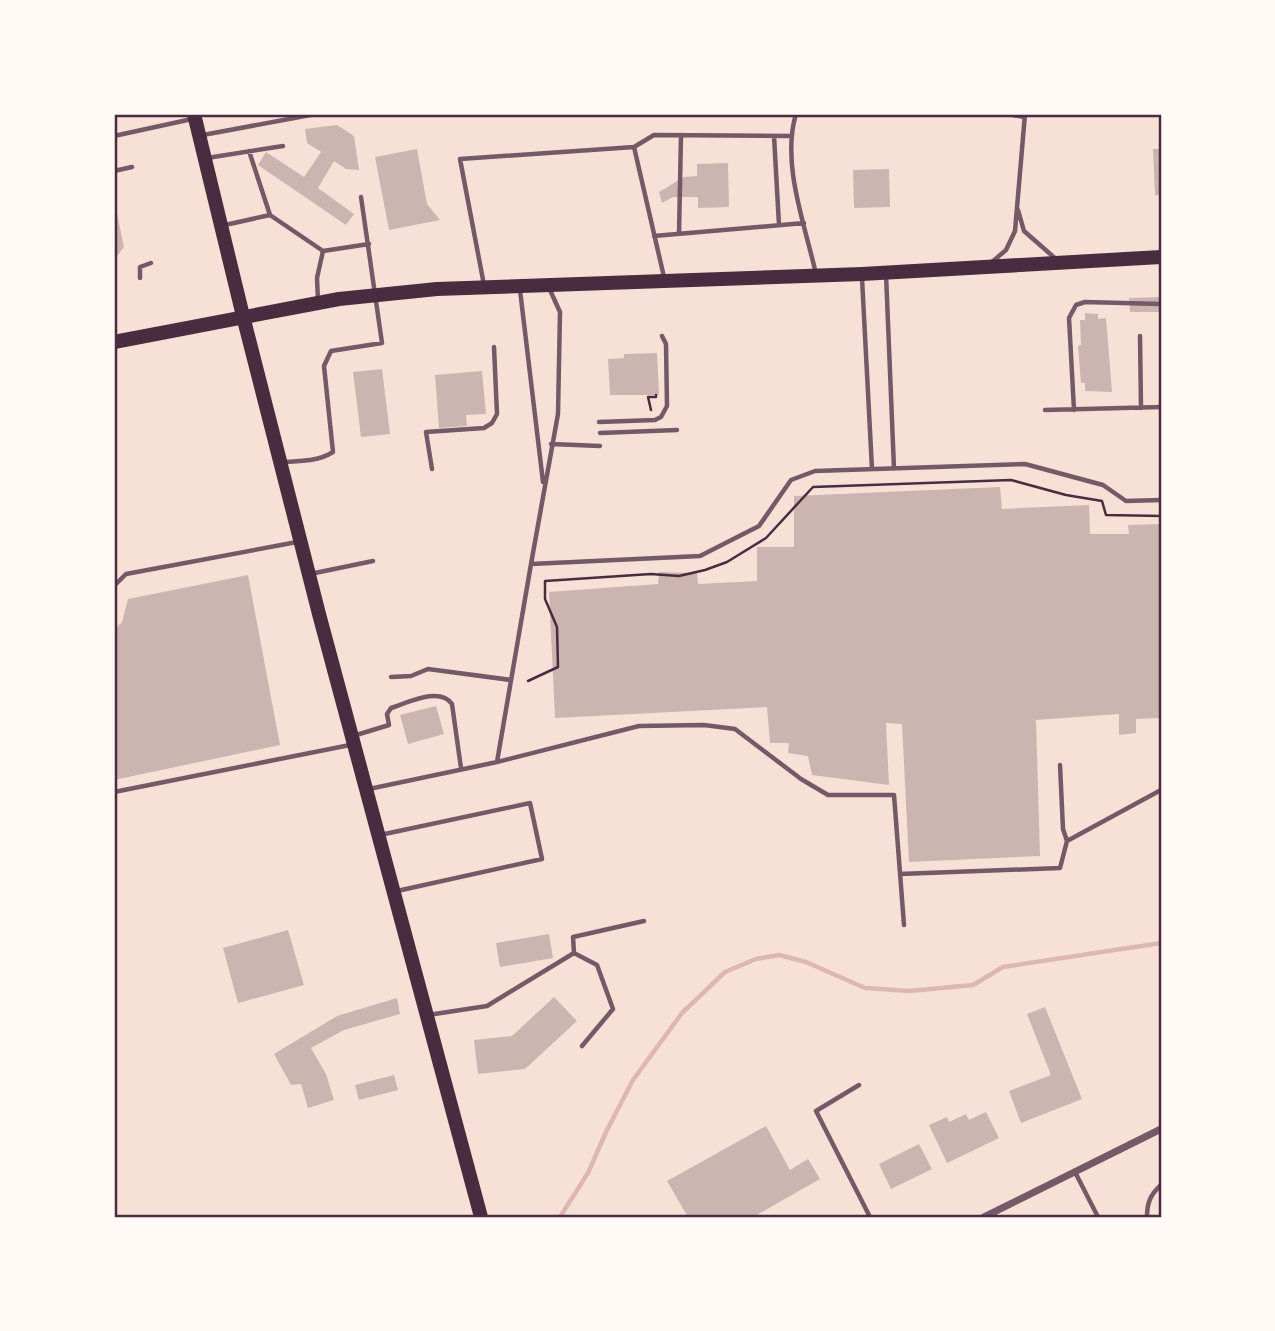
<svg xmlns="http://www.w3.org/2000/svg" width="1275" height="1331" viewBox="0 0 1275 1331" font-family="Mulish,sans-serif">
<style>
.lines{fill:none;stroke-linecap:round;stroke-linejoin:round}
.stream{stroke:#dcb8b0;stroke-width:4.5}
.building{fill:#ccb4b1}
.path{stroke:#4a2c40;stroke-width:2.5}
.service{stroke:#755966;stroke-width:4.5}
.minor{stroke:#755966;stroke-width:7}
.primary{stroke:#4a2c40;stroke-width:14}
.trunk{stroke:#4a2c40;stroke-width:14}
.neatline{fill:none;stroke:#4a2c40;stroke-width:2.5}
</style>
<rect width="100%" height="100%" fill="#f7e1d7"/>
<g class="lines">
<!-- stream -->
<path class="stream" d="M560,1217L588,1173L606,1132L633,1080L682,1013L725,972L756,959L779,955L806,962L865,988L910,991L973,985L1003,967L1161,943"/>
</g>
<!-- building -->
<path class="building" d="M337,125L354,136L359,170L346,169L334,161L318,188L354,214L346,225L258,165L266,152L304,177L321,152L307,143L305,129Z
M417,149L427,204L440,220L389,230L375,157Z
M1153,149H1161V195H1155Z
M728,163L729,207L698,208V197H673L662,203L659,192L684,177L697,176V164Z
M889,169L890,207L854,208L853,170Z
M115,204L124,247L114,260V205Z
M1161,297V312H1130L1129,298Z
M1085,313L1098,314V319L1106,318L1112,392L1085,391V383H1081L1078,346L1081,345L1080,320H1085Z
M657,353L659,395H610L608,359L624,358V354Z
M382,369L390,434L361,437L353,372Z
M482,371L486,414L466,415L467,426L439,428L435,375Z
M1000,487L1002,509L1089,505L1090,534H1129L1128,525L1161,524V718L1136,719V733L1119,735V714L1036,720L1040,856L909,862L902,724L886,723L889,785L812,775L808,756L788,753L789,743H770L767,707L555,718L549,592L658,584L659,572L697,573L698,584L757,581V547H794V496Z
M248,575L280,745L114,780V630L122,622L128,599Z
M436,706L444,734L408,744L400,715Z
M288,930L304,985L238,1003L223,948Z
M549,934L553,958L500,967L496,943Z
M554,997L577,1021L525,1069L478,1074L474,1040L512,1036Z
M397,998L400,1014L344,1030L311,1048L326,1074L334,1100L308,1108L301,1084L291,1085L274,1054L337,1016Z
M1045,1007L1082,1099L1021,1123L1009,1091L1051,1075L1027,1014Z
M394,1075L398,1090L359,1100L355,1085Z
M986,1112L999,1138L947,1163L929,1125L947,1117L949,1122L966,1114L969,1120Z
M766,1126L790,1170L808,1159L820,1179L753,1217H688L667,1181Z
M919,1144L932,1169L891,1189L879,1164Z"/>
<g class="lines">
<!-- path -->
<path class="path" d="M651,410L648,397H656V395
M528,681L558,667L557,627L545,599V581L651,574L679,576L705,570L727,562L766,538L813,487L1011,480L1066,495L1102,501L1106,515L1161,516"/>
<!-- service -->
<path class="service" d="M796,114C781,163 805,225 816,274
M1007,114L1024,117
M203,135L316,114
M114,136L192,119
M774,136L779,225
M634,147L654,135L791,136
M249,151L270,215
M207,158L283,146
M114,171L132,167
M1018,210L1024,231L1056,259
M225,225L270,215L323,251L317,278L318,302
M679,234L681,135
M654,236L804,223
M323,251L369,244
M992,262L1006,250L1015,231L1025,114
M886,274L894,469
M140,278V267L151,263
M862,278L872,469
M484,285L460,159L634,147L664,277
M520,290L543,482
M550,290L560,312L558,414L531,564L700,556L759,526L791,480L815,471L1025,464L1103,485L1126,501L1161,500
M1140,336L1141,408
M1045,410L1161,407
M1074,410L1069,318L1076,305L1085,302L1161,304
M599,422L655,420L661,417L667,406L666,344L662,336
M600,433L677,430
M551,444L600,446
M281,462C300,461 317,462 333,452L324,366L331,351L382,343L361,197
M432,469L426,432L484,428L492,423L497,414L494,347
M310,574L373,561
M114,586L126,574L297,542
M391,677L411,676L428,669L511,680
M353,736L389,725L387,714L391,708C407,703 440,686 452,704L461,768
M497,762L639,726L704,725L735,729L801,779L828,795H894L904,925
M1060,765L1063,829L1067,841
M369,789L497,762L531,564
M114,792L350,745
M380,835L530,803L542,859L397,891
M900,874L1060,868L1067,841L1161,790
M574,953L597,965L613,1009L582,1046
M428,1015L487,1006L574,953L573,937L644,921
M859,1085L816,1111L870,1217
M1075,1172L1098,1217
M1147,1217C1147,1203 1150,1195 1161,1185"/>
<!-- minor -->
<path class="minor" d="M984,1217L1161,1129"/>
<!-- primary -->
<path class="primary" d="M194,114L243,316"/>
<!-- trunk -->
<path class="trunk" d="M243,316L319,614L481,1217
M114,342L339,299L437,289L862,274L1161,257"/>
</g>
<!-- border -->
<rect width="1275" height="1331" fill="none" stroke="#fffaf5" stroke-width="231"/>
<rect x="116" y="116" width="1044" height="1100" class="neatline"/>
</svg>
